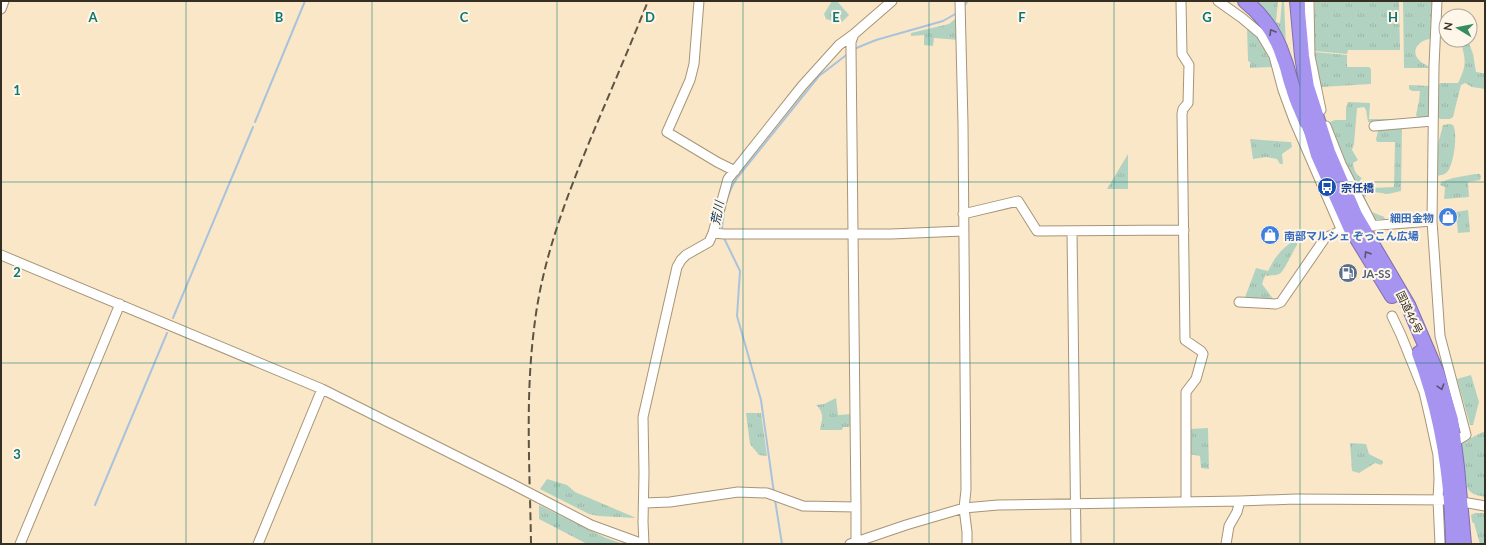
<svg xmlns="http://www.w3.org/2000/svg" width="1486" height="545" viewBox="0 0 1486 545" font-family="Lato,'Noto Sans JP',sans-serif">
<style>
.grass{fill:url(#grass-tufts)}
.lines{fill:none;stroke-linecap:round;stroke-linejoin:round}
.stream{stroke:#a9c3dc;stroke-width:2}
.minor-casing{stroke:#a69577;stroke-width:11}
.highway-casing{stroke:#7e70a8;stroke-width:16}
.minor{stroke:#fff;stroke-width:9}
.highway{stroke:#a694f0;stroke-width:14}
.rail{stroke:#5e5444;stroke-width:2;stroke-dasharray:8 4;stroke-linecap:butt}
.minor-bridge-casing{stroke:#a69577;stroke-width:11;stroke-linecap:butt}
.minor-bridge{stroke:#fff;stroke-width:9}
.oneway{stroke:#5d526a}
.grid{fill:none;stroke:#0f766e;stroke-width:1;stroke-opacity:0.55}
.labels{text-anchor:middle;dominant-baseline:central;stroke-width:4;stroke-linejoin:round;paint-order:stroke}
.transit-label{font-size:11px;font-weight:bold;fill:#164399;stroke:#fdf6e9;text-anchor:start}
.shop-label{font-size:11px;font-weight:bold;fill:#366cbe;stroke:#fdf6e9;text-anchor:end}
.service-label{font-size:11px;font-weight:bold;fill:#4e5e75;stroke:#fdf6e9;text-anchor:start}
.street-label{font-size:11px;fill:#352e22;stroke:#fdf6e9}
.water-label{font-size:12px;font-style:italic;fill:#012c4d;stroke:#fdf6e9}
.grid-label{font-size:13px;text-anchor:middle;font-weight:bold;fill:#0f766e;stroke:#fdf6e9;stroke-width:4;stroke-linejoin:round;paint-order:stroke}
</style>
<defs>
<pattern id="grass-tufts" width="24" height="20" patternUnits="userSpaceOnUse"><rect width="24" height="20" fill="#b2d2c1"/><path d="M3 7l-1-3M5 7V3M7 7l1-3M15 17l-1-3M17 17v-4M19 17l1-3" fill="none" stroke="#9ab5a6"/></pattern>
</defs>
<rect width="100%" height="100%" fill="#fae7c8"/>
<!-- grass -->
<path class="grass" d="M832,1H837L849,15L842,22H835L826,19L824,14Z
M1252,1H1278L1276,22L1280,23L1282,1H1284L1286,46Z
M1315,1H1399L1400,50H1348L1347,54L1314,51Z
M1403,1H1433V35L1430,39C1419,40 1410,51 1419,60C1422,64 1427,64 1430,68H1404Z
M960,15V40L934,38L933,46L924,45V35L911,36V33L949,24Z
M1247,26L1260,41L1273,67L1250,68V62L1248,61Z
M1460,40H1468L1473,54L1476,72L1482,73H1485V89L1472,87L1465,83L1461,85L1453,117L1450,119H1440L1437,116V88L1440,83H1458C1467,65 1466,59 1460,40Z
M1314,52L1347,55V67H1369L1371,69V84L1321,87Z
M1409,85L1430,86L1429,120H1419L1416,115L1419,101L1420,91H1412L1409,89Z
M1348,102L1370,103L1369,119H1398L1396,121L1368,122L1366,110L1364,107L1357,108L1354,144L1352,150L1358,160L1353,163C1354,170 1356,175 1362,178L1356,185L1337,143L1330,122L1335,120H1346V108Z
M1450,124L1453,125C1458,133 1454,163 1448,171C1445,175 1441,175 1437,176L1436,152L1443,125Z
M1382,128H1402L1401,191L1388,194L1374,192L1366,195L1365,198L1372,212L1384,217L1385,219H1374L1358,192L1362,187C1373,189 1383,187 1394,187L1395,142H1377L1376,139L1378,131Z
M1250,139L1289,142H1291L1292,147L1282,154L1283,164H1280L1277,159L1266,157L1253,159Z
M1128,154V189H1107Z
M1475,174H1480L1481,177L1480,180L1468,182L1469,197L1444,199L1445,187L1440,185L1441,182L1453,178Z
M1468,210L1470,232L1458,233L1456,212Z
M1294,241L1297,242V245C1292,252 1285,271 1279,274C1275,276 1269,275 1266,276V273L1262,284L1274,300H1244L1256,268L1268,271C1274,259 1281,248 1294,241Z
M1471,375L1479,402L1473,425H1470L1457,379Z
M836,398L838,415L853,414V427H843L842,430H820C822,420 825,413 816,405L824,404Z
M746,413H761L767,456L759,455L750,444Z
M1208,428L1209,469L1201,468L1200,456L1189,454V429Z
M1485,431V497C1477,495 1471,495 1467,487L1461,443Z
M1350,443L1366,444L1369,454L1383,461V463L1381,465L1375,463L1359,473L1352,471Z
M547,479L567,485L575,492L634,517L635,518L599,516L589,514L540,489Z
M539,505L606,538L623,544H587L539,519Z
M1475,513H1485V544H1480L1474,523L1472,522L1471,515Z"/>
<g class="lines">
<!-- stream -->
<path class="stream" d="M963,7L968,1
M854,49L876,40L943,21L957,13
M255,122L305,1
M722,230C723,212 727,193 737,178L819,76L849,53
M723,236L740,271L737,316L761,400L774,493
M173,318L253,127
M775,500L782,544
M95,505L167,333"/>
<defs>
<path id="minor" d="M699,1L694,64L690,80L667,132L717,162L735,171
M960,1L963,124L966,490L964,508L967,532V544
M1181,1L1182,54L1189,65L1188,103L1183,109L1182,114L1185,340L1201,351L1203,354L1196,379L1186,392V501
M1218,1L1242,18L1261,34L1274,56L1283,90L1294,120L1342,231
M1309,1L1310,56L1321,110
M1437,1L1434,66L1432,221L1440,336L1466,435L1454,442
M1,9L4,1
M854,34L851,42V49L856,507
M1326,126L1341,164L1373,226
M1374,126L1433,121
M963,214L1018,201L1037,231L1184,230
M1367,226L1432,221
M1072,231L1076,544
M713,233L724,234H891L963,231
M1,255L322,389L512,484
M1239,302L1276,304L1281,302L1325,238L1347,228
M1392,316L1401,335L1424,392L1430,418L1438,455L1439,479L1438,500L1440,544
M539,498L591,525L643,544
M644,503L670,502L738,492L767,493L803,506L856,507V544
M20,544L120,304
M258,544L322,389
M644,544L643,522L644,473L643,417L677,267L681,260L686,255L709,242L713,233L728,179L802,86L839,45L854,34L892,1
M850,544L906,525L964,508L998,505L1240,501L1296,499L1451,500L1485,506
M1226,544L1229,526L1237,512L1240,501"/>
<path id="highway" d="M1245,1C1264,16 1277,36 1284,59C1288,68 1289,78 1293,88C1296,100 1302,111 1306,122
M1297,1L1302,56L1307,87L1328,152L1355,215L1408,305L1437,373L1451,420L1457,467L1464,544
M1306,114L1318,155L1350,227L1392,296
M1419,353C1442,414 1452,479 1453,544"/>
</defs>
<!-- minor casing -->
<use href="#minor" class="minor-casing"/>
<!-- highway casing -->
<use href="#highway" class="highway-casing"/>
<!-- minor -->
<use href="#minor" class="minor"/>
<!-- highway -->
<use href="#highway" class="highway"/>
<!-- rail -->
<path class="rail" d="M531,544C530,473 525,400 534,329C542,256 570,188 598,121C615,81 632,41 648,1"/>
<defs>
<path id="minor-bridge" d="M512,484L539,498"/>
</defs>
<!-- minor-bridge casing -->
<use href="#minor-bridge" class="minor-bridge-casing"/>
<!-- minor-bridge -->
<use href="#minor-bridge" class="minor-bridge"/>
</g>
<!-- one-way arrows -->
<defs><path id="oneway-chevron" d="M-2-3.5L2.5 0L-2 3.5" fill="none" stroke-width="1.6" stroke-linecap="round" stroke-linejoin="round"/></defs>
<g class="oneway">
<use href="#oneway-chevron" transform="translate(1272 32) rotate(-121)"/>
<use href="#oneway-chevron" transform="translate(1367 254) rotate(-122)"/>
<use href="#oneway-chevron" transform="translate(1441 387) rotate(73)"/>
</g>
<!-- grid -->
<path class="grid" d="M186,1V544M372,1V544M557,1V544M743,1V544M929,1V544M1114,1V544M1300,1V544M1,182H1485M1,363H1485"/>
<!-- icons -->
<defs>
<symbol id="bus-disc" viewBox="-11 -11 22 22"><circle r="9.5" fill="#1a4fb4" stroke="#fdf6e9"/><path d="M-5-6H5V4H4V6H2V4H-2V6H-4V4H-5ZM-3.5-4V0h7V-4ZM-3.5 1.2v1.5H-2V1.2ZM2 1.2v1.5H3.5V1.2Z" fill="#fff"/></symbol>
<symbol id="shop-disc" viewBox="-11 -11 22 22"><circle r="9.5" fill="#3f7fe0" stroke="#fdf6e9"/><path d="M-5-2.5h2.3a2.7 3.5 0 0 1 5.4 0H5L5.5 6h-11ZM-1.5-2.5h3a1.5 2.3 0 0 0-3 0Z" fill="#fff"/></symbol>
<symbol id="fuel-disc" viewBox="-11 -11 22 22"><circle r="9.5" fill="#5c6f8a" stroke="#fdf6e9"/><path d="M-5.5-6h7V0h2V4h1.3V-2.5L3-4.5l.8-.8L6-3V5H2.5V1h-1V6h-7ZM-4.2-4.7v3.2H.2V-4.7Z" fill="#fff"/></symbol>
</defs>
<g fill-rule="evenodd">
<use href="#bus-disc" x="1316" y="176" width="22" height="22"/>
<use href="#shop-disc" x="1437" y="206" width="22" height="22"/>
<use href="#shop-disc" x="1259" y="224" width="22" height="22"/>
<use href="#fuel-disc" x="1337" y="262" width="22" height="22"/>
</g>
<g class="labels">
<!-- transit labels -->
<g class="transit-label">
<text x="1341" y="187">宗任橋</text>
</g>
<!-- shop labels -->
<g class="shop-label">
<text x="1434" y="217">細田金物</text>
<text x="1284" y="235" text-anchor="start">南部マルシェ ぞっこん広場</text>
</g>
<!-- service labels -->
<g class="service-label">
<text x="1362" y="273">JA-SS</text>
</g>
<!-- street labels -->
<g class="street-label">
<text transform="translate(1410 312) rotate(64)">国道46号</text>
</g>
<!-- water labels -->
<g class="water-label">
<text transform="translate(717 213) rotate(-79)">荒川</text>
</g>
</g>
<g class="grid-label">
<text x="93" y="22">A</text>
<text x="279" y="22">B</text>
<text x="464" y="22">C</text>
<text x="650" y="22">D</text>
<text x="836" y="22">E</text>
<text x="1022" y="22">F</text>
<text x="1207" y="22">G</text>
<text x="1393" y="22">H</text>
<text x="17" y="95">1</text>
<text x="17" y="277">2</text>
<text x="17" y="459">3</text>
</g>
<!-- border -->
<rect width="1486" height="545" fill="none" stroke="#352e22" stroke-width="4"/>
<!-- north arrow -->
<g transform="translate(1458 28) rotate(280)"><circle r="19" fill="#fdf6e9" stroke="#ada699"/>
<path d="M0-3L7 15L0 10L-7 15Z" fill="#368d60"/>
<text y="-6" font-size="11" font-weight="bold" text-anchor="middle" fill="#352e22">N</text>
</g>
</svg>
